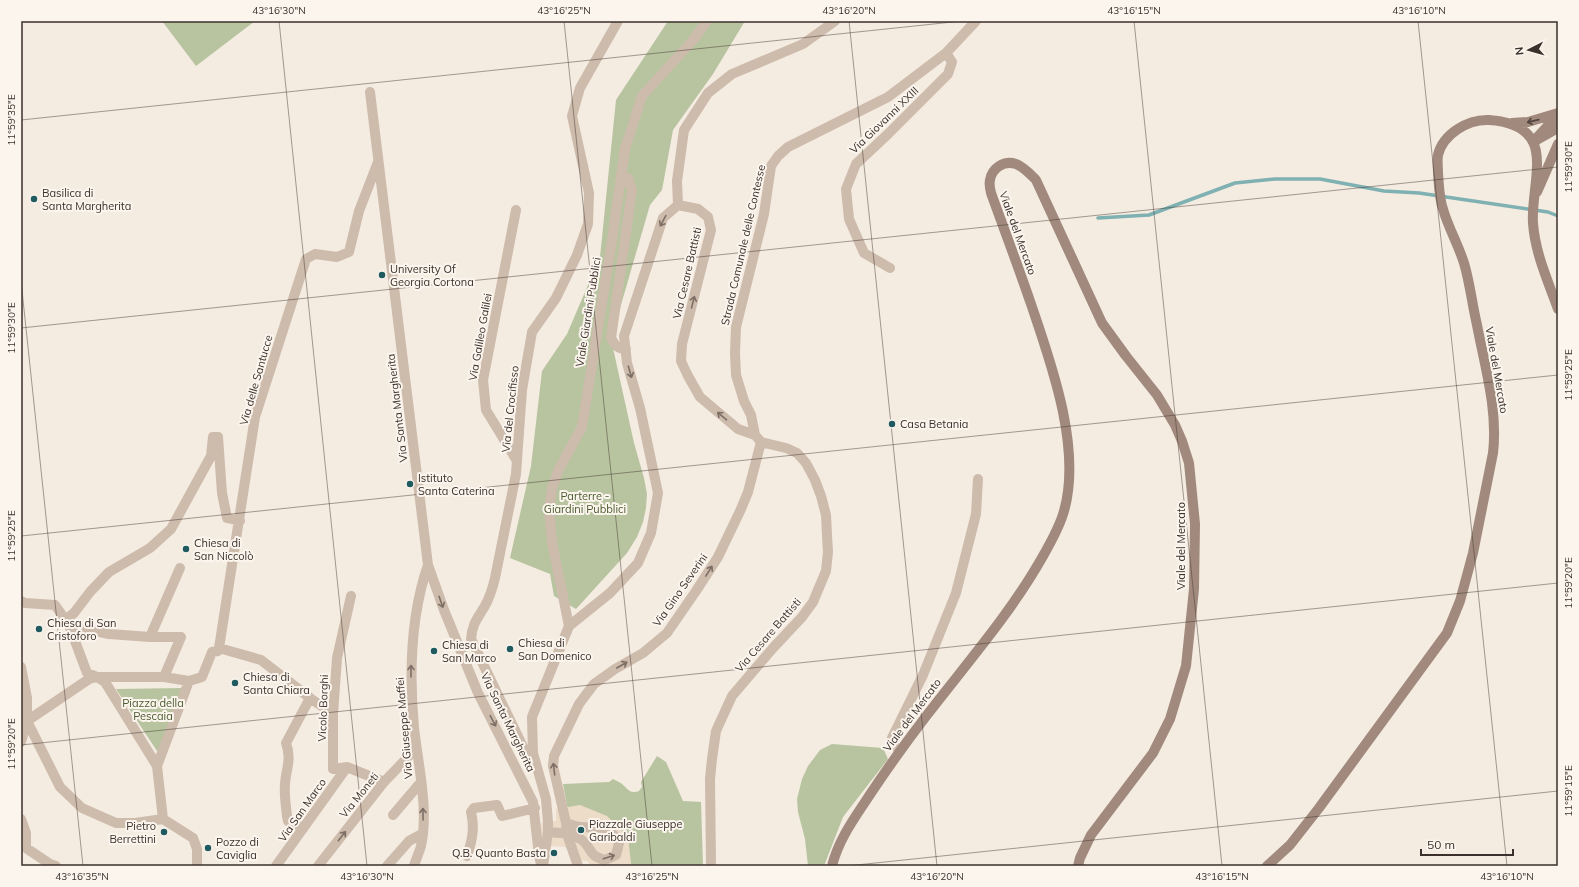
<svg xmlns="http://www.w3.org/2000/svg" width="1579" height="887" viewBox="0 0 1579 887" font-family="Mulish,sans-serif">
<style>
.green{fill:#b8c4a0}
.plaza{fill:#ecdcc8}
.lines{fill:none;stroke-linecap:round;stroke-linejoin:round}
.stream{stroke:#7fb0b2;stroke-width:3.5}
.street{stroke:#cdbbac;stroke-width:10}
.secondary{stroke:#a18a7d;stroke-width:10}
.oneway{stroke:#544640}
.oneway2{stroke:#7d6f65}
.ticks{fill:none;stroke:#3b302b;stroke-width:1;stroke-opacity:0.45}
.poi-dot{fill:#1f5a5e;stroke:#fbf5ee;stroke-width:1.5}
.labels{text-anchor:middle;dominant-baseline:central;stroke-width:4;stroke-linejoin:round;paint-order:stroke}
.street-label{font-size:11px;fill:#3b302b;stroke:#fbf5ee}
.poi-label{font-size:11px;fill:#3b302b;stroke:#fbf5ee;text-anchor:start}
.park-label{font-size:11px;fill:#4a5a2e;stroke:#fbf5ee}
.neatline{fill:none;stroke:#3b302b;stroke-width:1.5}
.ticks-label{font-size:10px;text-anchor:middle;fill:#3b302b}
</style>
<rect width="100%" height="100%" fill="#f4ebe1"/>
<!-- green -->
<path class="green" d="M162,21H255L196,66Z
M668,21H745L713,74L673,130L662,190L650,205L616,322L613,348L634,443L644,478L647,494L646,508L643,522L637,537L627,553L576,609L554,596L550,574L510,558L531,466L542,371L567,334L600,257L616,100Z
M183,688L159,754L116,689Z
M832,744L883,748L888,759L843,817L824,866H808L805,839L798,812L797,799L802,779L808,766L820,750Z
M657,756L666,762L683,801L701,802L703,866H630L631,863L567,806L563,784L609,782L613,779C616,781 620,782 622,784C629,790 630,794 639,791L642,787L641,782Z"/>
<!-- plaza -->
<path class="plaza" d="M580,805L607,816L628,837L631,863L630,866H590L588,861L576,860L565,847L550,846L542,855L541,823L556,821V809Z"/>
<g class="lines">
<!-- stream -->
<path class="stream" d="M1098,218L1149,215L1235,183L1275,179H1320L1384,191L1419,193L1548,212L1558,216"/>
<!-- street -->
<path class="street" d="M370,92L428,565L444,610L478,693L533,802L539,856L541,864
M621,176L628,178L632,190L611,338C615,345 617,349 626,349
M678,205L677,181L684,130L708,93L732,74L803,44L835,21
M516,210L483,380L486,410L517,461
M890,268L864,253L849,219L846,189L856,164L888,134L948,74L952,62L946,53
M755,435L751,415L744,401L736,375L735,353L736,327L764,214L771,166L778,156L788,147L888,97L946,53L976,21
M351,596L337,658L333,714V769L347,767L384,782
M21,601L25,603L55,605L69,625L87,673L97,677L89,679L27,721
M65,620L74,613L90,592L109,572L150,548L171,529L211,456L213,437H218L222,493L227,518L240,521
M69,625L109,634L150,637H181L164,677
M569,626L552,542L549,509L552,488L559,469L582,427L611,247L625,149L642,96L694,39L707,21
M150,637L180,568
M219,648L261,660L310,698L333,714
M21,667L27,698V721L60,787L82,808L116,823H135L163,819
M97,677H164L189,681L157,766L105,682Z
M189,681L202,677L212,652L218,651L219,648L255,417L306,259L315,254L337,257L349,252L359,211L378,162
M21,742L27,721
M900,750L893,745L892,738L923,675L956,593L976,514L978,479
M533,753L524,749L471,639C472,622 480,616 487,602C492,591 495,580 497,568L516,474L522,390L532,332L556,298L577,255L588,224L589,193L572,116L580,88L618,21
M157,766L163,819L193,838L197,849V866
M393,815L421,782
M21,819L26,833V848L50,864L56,866
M303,829L288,821L287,816C286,806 284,795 285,784C286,768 292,760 286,743L310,698
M548,832C560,833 572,833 582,840C593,849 587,855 605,860L616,855L619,843C607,822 602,829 582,827C576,827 571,825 566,823
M467,856C472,841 475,828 471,812L474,808L497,805L502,816L535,808
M276,866L347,767
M318,866L384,782L408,757L414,738
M387,866L409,841L422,834
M414,866C416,859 419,853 421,846C429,809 418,764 414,728C409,673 410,617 428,565
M543,866L548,832V822L546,799L533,753L532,717L569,626L610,593L638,563L651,533L658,493L640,408L627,363L624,336L663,218L678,205L698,209L708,217L711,230L682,344L681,361L688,376L700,397L738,429L755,435L761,442L786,448L797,453L806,463L815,480L821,496L826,515L827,535L828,552L826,571L813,602L802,617L773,648L732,696L716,731L712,759L710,779L711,866
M578,866L567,834L566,823L553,766L554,756L579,704L594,684L615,669L643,653L667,633L696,591L718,557L741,509L748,492L761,442"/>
<!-- secondary -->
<path class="secondary" d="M1512,123L1528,122L1558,113
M1535,141L1558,128
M1533,142L1556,117
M1537,192L1558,144
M832,866C839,838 856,816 871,793C889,766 907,741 927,715C967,663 1011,613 1043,556C1051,542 1060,526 1064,511C1082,448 1051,363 1031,304C1018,266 1004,229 991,193C990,189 989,184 990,180C992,168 1004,160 1016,164C1024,167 1031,175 1036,180L1102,323L1126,356L1157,395L1175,425L1182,441L1189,463L1195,524L1194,589L1186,666L1170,719L1153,753L1091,835L1080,858L1078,866
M1267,866L1290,845L1319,808L1447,633L1460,601L1473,553L1493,453C1498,410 1485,367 1477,325C1472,304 1470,283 1464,263C1458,244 1448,227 1443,209C1439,198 1439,185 1438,173C1438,168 1437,160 1438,155C1443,134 1468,119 1489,120C1505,121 1525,126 1533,142C1543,161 1531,200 1533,223C1535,253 1548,281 1558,309"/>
</g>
<!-- one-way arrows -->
<defs><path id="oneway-shaft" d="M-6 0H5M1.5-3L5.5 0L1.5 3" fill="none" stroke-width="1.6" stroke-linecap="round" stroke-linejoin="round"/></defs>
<use class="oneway" href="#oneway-shaft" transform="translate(1533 121) rotate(167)"/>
<g class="oneway2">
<use href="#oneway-shaft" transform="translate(663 221) rotate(118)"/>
<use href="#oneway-shaft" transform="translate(693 302) rotate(-76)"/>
<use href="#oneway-shaft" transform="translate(630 372) rotate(74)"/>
<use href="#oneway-shaft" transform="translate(722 416) rotate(-140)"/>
<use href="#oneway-shaft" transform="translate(709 571) rotate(-58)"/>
<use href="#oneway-shaft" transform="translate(441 602) rotate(71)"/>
<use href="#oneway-shaft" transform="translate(622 665) rotate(-30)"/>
<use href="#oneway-shaft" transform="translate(411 671) rotate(-90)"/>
<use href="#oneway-shaft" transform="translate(493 721) rotate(62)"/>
<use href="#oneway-shaft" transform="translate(554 769) rotate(-97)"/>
<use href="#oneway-shaft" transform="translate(423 814) rotate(-91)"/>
<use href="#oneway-shaft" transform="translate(342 836) rotate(-52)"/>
<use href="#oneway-shaft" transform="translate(609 857) rotate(-18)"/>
</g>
<!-- ticks -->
<path class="ticks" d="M279,21L367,866M564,21L652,866M849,21L937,866M1134,21L1222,866M1418,21L1507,866M21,120L962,21M21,281L83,866M21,328L1558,167M21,536L1558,375M21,745L1558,583M847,866L1558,791"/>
<!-- markers -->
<g class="poi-dot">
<circle cx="34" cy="199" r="4"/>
<circle cx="382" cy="275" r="4"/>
<circle cx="892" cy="424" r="4"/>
<circle cx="410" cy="484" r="4"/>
<circle cx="186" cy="549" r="4"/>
<circle cx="39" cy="629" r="4"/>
<circle cx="510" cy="649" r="4"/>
<circle cx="434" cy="651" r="4"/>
<circle cx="235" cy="683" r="4"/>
<circle cx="581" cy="830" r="4"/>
<circle cx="164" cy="832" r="4"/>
<circle cx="208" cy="848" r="4"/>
<circle cx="554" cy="853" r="4"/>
</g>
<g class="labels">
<!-- street labels -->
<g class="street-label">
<text transform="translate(884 120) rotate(-44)">Via Giovanni XXIII</text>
<text transform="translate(1018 233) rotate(70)">Viale del Mercato</text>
<text transform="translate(743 245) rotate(-77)">Strada Comunale delle Contesse</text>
<text transform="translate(687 273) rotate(-77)">Via Cesare Battisti</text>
<text transform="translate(588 312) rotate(-81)">Viale Giardini Pubblici</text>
<text transform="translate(480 337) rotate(-80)">Via Galileo Galilei</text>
<text transform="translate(1497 370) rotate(80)">Viale del Mercato</text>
<text transform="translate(256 380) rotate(-74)">Via delle Santucce</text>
<text transform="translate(397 408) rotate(-97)">Via Santa Margherita</text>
<text transform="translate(510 409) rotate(-84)">Via del Crocifisso</text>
<text transform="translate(1181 546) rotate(-90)">Viale del Mercato</text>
<text transform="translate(680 590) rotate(-55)">Via Gino Severini</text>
<text transform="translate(768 635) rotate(-49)">Via Cesare Battisti</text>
<text transform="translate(323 708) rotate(-88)">Vicolo Borghi</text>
<text transform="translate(912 715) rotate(-53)">Viale del Mercato</text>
<text transform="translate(508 722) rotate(64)">Via Santa Margherita</text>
<text transform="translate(404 728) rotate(-95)">Via Giuseppe Maffei</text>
<text transform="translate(359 795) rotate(-51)">Via Moneti</text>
<text transform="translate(302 810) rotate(-55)">Via San Marco</text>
</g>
<!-- poi labels -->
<g class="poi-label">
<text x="42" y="193">Basilica di<tspan x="42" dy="13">Santa Margherita</tspan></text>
<text x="390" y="269">University Of<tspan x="390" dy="13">Georgia Cortona</tspan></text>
<text x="900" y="424">Casa Betania</text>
<text x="418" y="478">Istituto<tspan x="418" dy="13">Santa Caterina</tspan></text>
<text x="194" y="543">Chiesa di<tspan x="194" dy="13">San Niccolò</tspan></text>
<text x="47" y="623">Chiesa di San<tspan x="47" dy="13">Cristoforo</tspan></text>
<text x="518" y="643">Chiesa di<tspan x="518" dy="13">San Domenico</tspan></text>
<text x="442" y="645">Chiesa di<tspan x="442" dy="13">San Marco</tspan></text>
<text x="243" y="677">Chiesa di<tspan x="243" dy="13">Santa Chiara</tspan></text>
<text x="589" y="824">Piazzale Giuseppe<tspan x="589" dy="13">Garibaldi</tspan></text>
<text x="156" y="826" text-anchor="end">Pietro<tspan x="156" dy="13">Berrettini</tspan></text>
<text x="216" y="842">Pozzo di<tspan x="216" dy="13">Caviglia</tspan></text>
<text x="546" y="853" text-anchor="end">Q.B. Quanto Basta</text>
</g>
<!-- park labels -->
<g class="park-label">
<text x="585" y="496">Parterre -<tspan x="585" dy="13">Giardini Pubblici</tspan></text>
<text x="153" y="703">Piazza della<tspan x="153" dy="13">Pescaia</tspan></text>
</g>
</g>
<!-- border -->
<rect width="1579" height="887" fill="none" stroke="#fbf5ee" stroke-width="44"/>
<!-- north arrow -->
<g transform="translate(1529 50) rotate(264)" stroke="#fbf5ee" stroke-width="3" paint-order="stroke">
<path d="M0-3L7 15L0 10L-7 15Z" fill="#3b302b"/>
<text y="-6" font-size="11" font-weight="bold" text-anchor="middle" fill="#3b302b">N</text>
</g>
<!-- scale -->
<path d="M1421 849v6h92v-6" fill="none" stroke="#3b302b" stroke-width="2"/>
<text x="1427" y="849" font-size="12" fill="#3b302b" stroke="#fbf5ee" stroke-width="3" paint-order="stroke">50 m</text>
<rect x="22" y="22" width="1535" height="843" class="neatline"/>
<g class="ticks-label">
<text x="279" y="14">43°16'30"N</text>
<text x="564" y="14">43°16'25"N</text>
<text x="849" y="14">43°16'20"N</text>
<text x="1134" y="14">43°16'15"N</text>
<text x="1419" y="14">43°16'10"N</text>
<text transform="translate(11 120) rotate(-90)" y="4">11°59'35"E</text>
<text transform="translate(1568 167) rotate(-90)" y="4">11°59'30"E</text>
<text transform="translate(11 328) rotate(-90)" y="4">11°59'30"E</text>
<text transform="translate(1568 375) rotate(-90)" y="4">11°59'25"E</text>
<text transform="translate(11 536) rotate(-90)" y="4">11°59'25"E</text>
<text transform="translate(1568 583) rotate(-90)" y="4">11°59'20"E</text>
<text transform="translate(11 744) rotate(-90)" y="4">11°59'20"E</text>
<text transform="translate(1568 791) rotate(-90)" y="4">11°59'15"E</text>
<text x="82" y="880">43°16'35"N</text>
<text x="367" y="880">43°16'30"N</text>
<text x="652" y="880">43°16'25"N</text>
<text x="937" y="880">43°16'20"N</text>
<text x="1222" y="880">43°16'15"N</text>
<text x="1507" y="880">43°16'10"N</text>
</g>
</svg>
